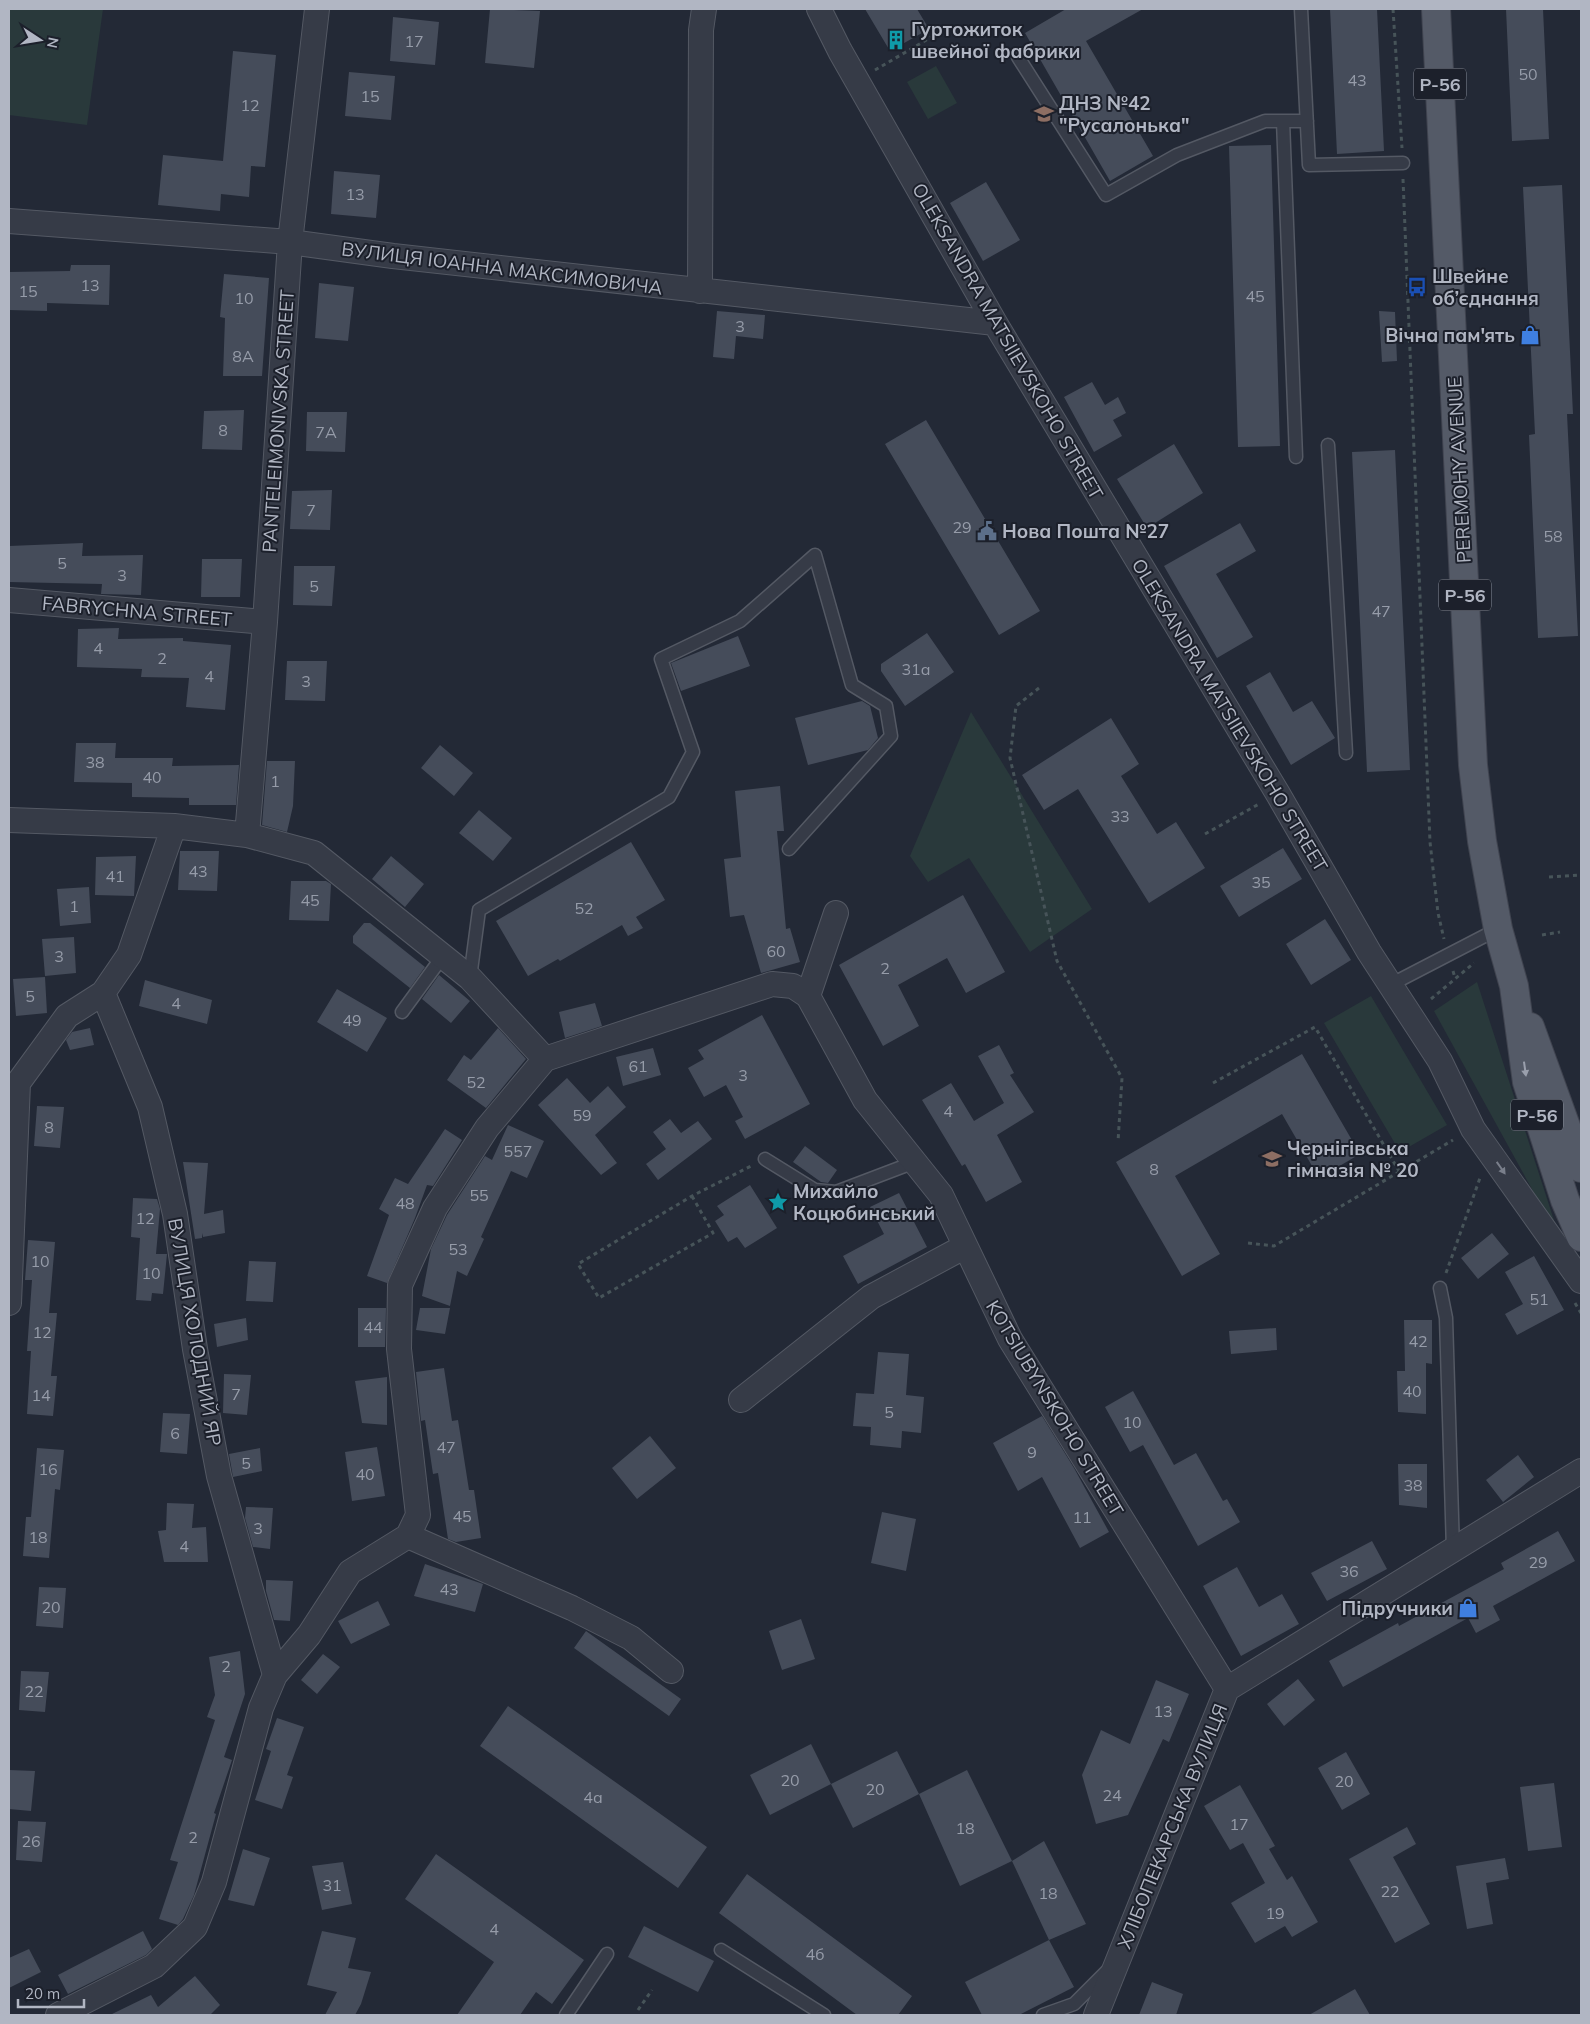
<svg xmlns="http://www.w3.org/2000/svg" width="1590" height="2024" viewBox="0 0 1590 2024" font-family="Mulish,sans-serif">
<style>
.green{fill:#29393b}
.building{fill:#454c5a}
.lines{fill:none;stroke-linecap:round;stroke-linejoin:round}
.service-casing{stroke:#545964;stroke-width:15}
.minor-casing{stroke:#545964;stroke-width:26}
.primary-casing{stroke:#404450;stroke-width:30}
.path{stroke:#475459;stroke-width:3;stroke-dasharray:4 4;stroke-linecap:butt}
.service{stroke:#363b47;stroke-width:12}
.minor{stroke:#363b47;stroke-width:24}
.primary{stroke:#545a67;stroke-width:28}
.oneway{fill:#9a9fac}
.oneway2{fill:#7a7f8b}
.labels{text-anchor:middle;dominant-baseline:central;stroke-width:4;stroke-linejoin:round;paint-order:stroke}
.number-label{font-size:16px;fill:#969ca9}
.shield{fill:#1c202b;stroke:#848995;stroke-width:1}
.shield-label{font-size:18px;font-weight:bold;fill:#b1b6c3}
.poi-label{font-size:19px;font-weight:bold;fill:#b1b6c3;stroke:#1c202b;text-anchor:start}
.street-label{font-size:19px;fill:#b1b6c3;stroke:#1c202b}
</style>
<rect width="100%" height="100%" fill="#232936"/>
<!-- green -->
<path class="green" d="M9,9H103L87,125L9,115Z
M936,66L957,103L928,119L907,82Z
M971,712L1092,909L1030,952L969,858L928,882L910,856Z
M1477,982L1561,1242L1434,1011Z
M1371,996L1447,1125L1400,1152L1324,1023Z"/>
<!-- building -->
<path class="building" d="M490,9L540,11L534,68L485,63Z
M865,9H917L929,29L890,51Z
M1066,9H1143L1086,41L1153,156L1110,181L1025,33Z
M1330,9H1377L1384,151L1337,154Z
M1506,9H1543L1549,139L1512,141Z
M393,17L439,22L435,65L390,61Z
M233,51L276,55L265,167L251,166L249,197L221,194L220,211L158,205L163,155L223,161Z
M349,72L395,76L391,120L345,116Z
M1271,145L1280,446L1238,447L1229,146Z
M334,171L380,175L376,218L331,214Z
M986,182L1020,240L983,261L950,203Z
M1562,185L1573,414H1567L1578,636L1538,638L1529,435L1535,434L1523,187Z
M71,265H110L109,305L47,303V311L9,310V272L70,271Z
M224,274L269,278L262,376H223L225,318L220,317Z
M319,283L354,287L348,341L315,338Z
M717,311L765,315L763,339L736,336L734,359L713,357Z
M1379,311L1395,312L1397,361L1382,362Z
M1092,382L1105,405L1118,397L1126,413L1113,420L1122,436L1094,452L1064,397Z
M244,410L242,450L202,449L204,411Z
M307,412H347L345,452L306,451Z
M926,420L1040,611L999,635L885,444Z
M1174,444L1203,493L1147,528L1117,479Z
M1395,450L1410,770L1367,772L1352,452Z
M332,490L330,530L290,529L292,491Z
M1240,523L1256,551L1216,574L1253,637L1217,658L1164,566Z
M83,543L82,556L143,555L141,595L101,594L102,584L9,582V546Z
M202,559H242L240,597H201Z
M294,566H335L332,606L293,605Z
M119,628L118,639L183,638V641L231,645L225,710L186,707L189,678L141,677L142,669L77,667L78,629Z
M927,633L954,672L905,706L881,671V664Z
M738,636L750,666L681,691L671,663Z
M287,661H327L325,701L285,700Z
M1270,672L1293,712L1312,701L1335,738L1291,765L1246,686Z
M862,701L870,706L878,738L868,750L808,765L795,718Z
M1111,718L1139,764L1121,776L1157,834L1176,822L1205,868L1149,903L1078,789L1044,810L1022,775Z
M76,743H116L115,758H173L172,766L239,765L236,805H189V798L132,797V783L74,782Z
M440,745L473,773L454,796L421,768Z
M267,761H295L293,806L287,832L262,825Z
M780,786L784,831H777L786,929L790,928L800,962L761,973L744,915L730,917L724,859L741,857L735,791Z
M479,810L512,838L493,861L459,833Z
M631,842L665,900L636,917L643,928L628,936L622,925L560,961L558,959L528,976L496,921Z
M1283,848L1302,879L1239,917L1220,886Z
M180,851H219L217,891L178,890Z
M136,856L134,896L95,895L96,857Z
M391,856L424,884L405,907L372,879Z
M291,881H326L331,884L329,921L289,920Z
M89,887L91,923L60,926L57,889Z
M963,895L1005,972L966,993L947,958L898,985L919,1026L883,1046L839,965Z
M1325,919L1351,960L1311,985L1286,944Z
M364,923H370L425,967L410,988L353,943V936Z
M74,937L76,973L45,976L42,939Z
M439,975L470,1001L451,1023L422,999Z
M45,977L47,1013L16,1016L13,979Z
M145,980L212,1000L207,1024L139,1006Z
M337,989L387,1018L367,1052L317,1022Z
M595,1003L602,1026L565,1038L559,1012Z
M762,1015L810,1104L745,1139L735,1121L743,1117L726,1085L704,1097L688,1068L704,1059L698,1050Z
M90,1028L94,1045L70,1050L66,1040L72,1032Z
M498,1028L526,1059L486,1108L447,1080L464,1055L471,1060Z
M999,1045L1014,1073L1010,1075L1034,1112L997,1135L1022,1182L986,1202L965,1164L962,1166L922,1100L951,1083L974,1121L1004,1103L978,1056Z
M653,1048L661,1075L623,1086L616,1057Z
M1302,1054L1360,1154L1319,1178L1282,1114L1175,1176L1220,1254L1182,1276L1116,1162Z
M567,1078L590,1103L608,1086L626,1107L595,1135L617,1163L601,1175L538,1105Z
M37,1106L64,1107L60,1148L34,1146Z
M670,1119L681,1133L698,1121L712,1139L658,1180L646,1164L666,1149L653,1132Z
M508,1125L544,1141L527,1178L511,1171L481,1237L484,1239L467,1276L457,1271L450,1306L422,1296L431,1249L447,1215L485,1156L492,1160Z
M445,1129L462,1140L433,1186L427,1185L415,1218L387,1283L367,1276L389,1215L379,1209L395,1178L408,1184Z
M805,1146L837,1170L828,1183L821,1182L793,1162Z
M183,1162L208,1163L204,1214L223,1210L225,1233L203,1237L202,1233V1238L195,1239Z
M750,1185L777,1228L745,1248L737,1237L728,1242L715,1221L724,1215L717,1206Z
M899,1193L927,1247L858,1284L843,1256L884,1234L870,1207Z
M133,1198L157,1199L160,1209L156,1254H167L163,1294L152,1293L151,1301L136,1300L140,1238L131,1237Z
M1492,1233L1509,1254L1478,1279L1461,1258Z
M28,1240L55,1242L49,1313H57L51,1376H57L53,1416L27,1414L31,1351H27L32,1280H25Z
M1534,1256L1564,1310L1517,1335L1505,1314L1523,1304L1505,1272Z
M249,1261L276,1262L273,1302L246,1301Z
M358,1308H386L385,1347H358Z
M420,1308H450L445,1334L416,1330Z
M246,1318L248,1340L217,1347L214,1324Z
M1404,1320H1432V1364L1426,1363V1414L1398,1412L1397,1371H1405Z
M1276,1328L1277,1350L1231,1354L1229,1331Z
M878,1352L909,1354L906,1395L924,1397L921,1433L902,1431L901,1448L870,1445L871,1427L853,1426L856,1393L874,1394Z
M444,1368L452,1421L458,1420L469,1490H474L481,1538L456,1542L448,1539L438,1473L433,1474L425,1420L421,1421L416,1372Z
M224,1374L251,1375L247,1415L223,1413Z
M387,1377V1425L362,1423L355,1381Z
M1133,1391L1174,1465L1196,1453L1223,1501L1227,1499L1240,1522L1198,1546L1143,1445L1130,1452L1105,1407Z
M163,1413L190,1414L187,1454L160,1452Z
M1042,1416L1074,1468L1109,1532L1080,1548L1042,1477L1018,1491L993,1443Z
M650,1436L676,1468L637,1499L612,1468Z
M377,1447L385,1496L352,1501L345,1452Z
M37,1448L64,1450L60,1490L55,1489L49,1558L23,1556L26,1517H31Z
M260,1448L262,1471L233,1477L229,1454Z
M1518,1455L1534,1477L1503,1502L1486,1480Z
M1398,1464H1427V1508L1399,1505Z
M167,1503L194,1504L192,1528L206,1527L208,1562H164L158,1531L166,1530Z
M246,1507L273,1508L270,1549L253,1547L245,1518Z
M882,1512L916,1519L906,1571L871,1563Z
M1558,1531L1575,1561L1493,1606L1500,1620L1476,1633L1468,1618L1343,1687L1329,1661L1398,1623L1399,1626L1504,1569L1501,1563Z
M1372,1541L1387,1569L1327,1601L1311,1573Z
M425,1564L483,1584L475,1612L414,1596Z
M1237,1567L1259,1607L1282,1594L1299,1624L1241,1656L1203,1586Z
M266,1580L293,1581L290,1621L274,1620L266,1591Z
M39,1587L66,1588L63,1628L36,1626Z
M378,1601L390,1625L351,1644L338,1621Z
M801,1619L815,1659L782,1670L769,1631Z
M586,1631L681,1699L669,1716L574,1648Z
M240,1651L245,1694L224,1757L232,1760L214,1813L216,1814L194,1895L183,1919L178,1925L159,1919L178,1862L170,1860L215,1720L207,1717L215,1695L209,1657Z
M323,1654L340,1667L317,1694L301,1680Z
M21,1671L49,1672L45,1712L19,1710Z
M1298,1679L1315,1700L1284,1726L1267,1704Z
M1156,1680L1189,1694L1169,1742L1163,1739L1128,1815L1096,1824L1082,1775L1101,1730L1130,1744Z
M508,1706L707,1847L678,1888L480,1746Z
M277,1718L304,1727L287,1775L293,1777L282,1809L255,1800L271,1751L266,1749Z
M811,1744L831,1784L770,1815L750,1775Z
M897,1751L919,1794L853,1828L831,1784Z
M1346,1752L1370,1794L1342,1810L1318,1768Z
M9,1770L35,1771L31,1811L9,1809Z
M967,1770L1012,1861L960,1886L919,1794Z
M1554,1783L1562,1847L1528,1851L1520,1787Z
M1240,1785L1275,1846L1269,1849L1287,1880L1292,1876L1318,1922L1292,1937L1285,1926L1255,1943L1231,1903L1265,1883L1243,1843L1230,1850L1204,1806Z
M18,1821L46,1822L42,1862L16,1860Z
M1407,1827L1416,1844L1393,1857L1430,1924L1395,1943L1349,1859Z
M1044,1841L1086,1924L1049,1940L1012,1861Z
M243,1849L270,1858L254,1906L228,1900Z
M436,1854L584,1960L552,2004L536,1992L520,2015H457L494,1962L405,1899Z
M1505,1858L1509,1879L1486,1883L1493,1924L1467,1929L1456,1866Z
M343,1862L352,1904L322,1910L312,1866Z
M747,1874L912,1996L898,2015H857L719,1913Z
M644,1926L714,1961L698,1992L628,1957Z
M143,1931L152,1949L146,1955L68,1994L58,1975Z
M322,1931L356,1938L348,1968L371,1972L361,2004L355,2015H325L337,1992L307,1985Z
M1049,1940L1074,1987L1019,2015H982L965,1982Z
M29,1949L41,1972L9,1988V1958Z
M195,1976L220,2005L210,2015H110L151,1995L158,2007Z
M1152,1982L1183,1994L1176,2015H1139Z
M1355,1989L1370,2015H1309Z"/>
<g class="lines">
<defs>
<path id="service" d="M1301,9L1309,165L1403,163
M1018,57L1106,195L1177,155L1265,121H1307
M1283,121L1296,457
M1328,445L1346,753
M470,978L479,910L669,797L693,752L661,659L740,621L815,555L852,685L886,706L891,736L789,849
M1390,985L1498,929
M402,1012L443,956
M765,1159L815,1190L836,1192L915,1162
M1440,1288L1446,1318L1453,1550
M721,1950L824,2015
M566,2015L607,1954
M1043,2015L1074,2004L1108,1970"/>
<path id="minor" d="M819,9L840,51L995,323L1278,794L1369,952L1440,1061L1473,1129L1581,1281
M9,221L290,242L393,256L995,323
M700,291L701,30L704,9
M9,600L265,622
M9,820L174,826L247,835L314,853L470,978L545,1059
M247,835L265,622L290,242L317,9
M836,913L808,996L865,1100L941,1195L1010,1339L1227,1689
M103,993L150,1107L175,1214L195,1349L219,1476L275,1675
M9,1303L18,1083L67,1016L103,993L129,955L174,826
M741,1400L871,1297L964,1247
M408,1536L572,1608L631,1638L671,1671
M58,2015L154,1966L195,1927L214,1882L261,1708L275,1675L309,1635L350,1572L408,1536L418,1515L399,1349L400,1285L435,1208L487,1128L545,1059L772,984L793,986L808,996
M1096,2015L1227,1689L1581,1471"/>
<path id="primary" d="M1436,9L1473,765L1482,841L1498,929L1514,986L1527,1082L1565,1200L1581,1237
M1530,1027L1581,1168"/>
</defs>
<!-- service casing -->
<use href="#service" class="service-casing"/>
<!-- minor casing -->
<use href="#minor" class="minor-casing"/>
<!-- primary casing -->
<use href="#primary" class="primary-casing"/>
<!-- path -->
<path class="path" d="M1393,9L1402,148
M875,70L947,28
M1403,179L1430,842L1438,913L1444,939
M1039,688L1016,706L1010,758L1057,961L1122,1078L1118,1142
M1205,834L1259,804
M1549,877L1581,875
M1542,935L1560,932
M1453,971L1455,978
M1431,999L1474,963
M1213,1083L1315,1027L1399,1171
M692,1196L713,1233L599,1298L578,1264L692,1196L751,1166
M1248,1243L1274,1246L1453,1140
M1446,1273L1480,1178
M1575,1303L1581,1313
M638,2010L652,1990"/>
<!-- service -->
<use href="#service" class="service"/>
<!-- minor -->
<use href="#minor" class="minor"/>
<!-- primary -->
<use href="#primary" class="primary"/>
</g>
<!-- one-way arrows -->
<defs><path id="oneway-solid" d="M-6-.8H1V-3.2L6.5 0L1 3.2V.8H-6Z" transform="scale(1.25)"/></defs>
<use class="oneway" href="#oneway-solid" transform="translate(1525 1069) rotate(82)"/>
<use class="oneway2" href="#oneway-solid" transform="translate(1501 1168) rotate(55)"/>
<!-- icons -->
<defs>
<symbol id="building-bare" viewBox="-9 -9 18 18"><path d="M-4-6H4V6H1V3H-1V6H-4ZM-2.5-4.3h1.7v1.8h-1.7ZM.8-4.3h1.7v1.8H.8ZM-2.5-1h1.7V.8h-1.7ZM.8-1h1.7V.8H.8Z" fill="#0f9aa8" stroke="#1c202b" stroke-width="2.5" paint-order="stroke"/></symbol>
<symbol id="school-bare" viewBox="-9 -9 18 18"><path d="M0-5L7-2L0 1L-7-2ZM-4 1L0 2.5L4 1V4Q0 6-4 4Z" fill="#8d6e63" stroke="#1c202b" stroke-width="2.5" paint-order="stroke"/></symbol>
<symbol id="bus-bare" viewBox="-9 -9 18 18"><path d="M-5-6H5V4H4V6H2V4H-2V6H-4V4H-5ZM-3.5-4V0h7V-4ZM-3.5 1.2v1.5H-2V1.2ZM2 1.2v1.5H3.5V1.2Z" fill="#1a4fb4" stroke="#1c202b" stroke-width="2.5" paint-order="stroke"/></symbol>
<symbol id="shop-bare" viewBox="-9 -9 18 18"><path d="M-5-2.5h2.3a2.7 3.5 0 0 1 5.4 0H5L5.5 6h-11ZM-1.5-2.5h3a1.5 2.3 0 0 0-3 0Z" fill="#3f7fe0" stroke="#1c202b" stroke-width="2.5" paint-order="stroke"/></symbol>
<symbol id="civic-bare" viewBox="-9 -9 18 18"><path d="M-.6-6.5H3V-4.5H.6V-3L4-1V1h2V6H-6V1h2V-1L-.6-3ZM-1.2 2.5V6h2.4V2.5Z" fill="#5c6f8a" stroke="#1c202b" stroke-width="2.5" paint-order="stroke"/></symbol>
<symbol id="sight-bare" viewBox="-9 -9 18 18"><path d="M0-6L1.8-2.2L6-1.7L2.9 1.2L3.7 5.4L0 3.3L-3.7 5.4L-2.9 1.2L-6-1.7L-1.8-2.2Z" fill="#0f9aa8" stroke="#1c202b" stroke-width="2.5" paint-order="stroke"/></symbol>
</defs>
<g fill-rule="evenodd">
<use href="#building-bare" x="882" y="26" width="28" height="28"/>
<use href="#school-bare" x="1030" y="100" width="28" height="28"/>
<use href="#bus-bare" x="1403" y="273" width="28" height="28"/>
<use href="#shop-bare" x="1516" y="321" width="28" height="28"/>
<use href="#civic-bare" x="973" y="517" width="28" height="28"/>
<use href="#school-bare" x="1258" y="1145" width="28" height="28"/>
<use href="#sight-bare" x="764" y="1188" width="28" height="28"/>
<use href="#shop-bare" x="1454" y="1594" width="28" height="28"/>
</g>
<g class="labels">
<!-- number labels -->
<g class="number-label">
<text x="414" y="41">17</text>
<text x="1528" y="74">50</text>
<text x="1357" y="80">43</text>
<text x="370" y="96">15</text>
<text x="250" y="105">12</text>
<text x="355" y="194">13</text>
<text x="90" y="285">13</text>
<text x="28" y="291">15</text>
<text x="1255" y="296">45</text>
<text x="244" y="298">10</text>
<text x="740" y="326">3</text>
<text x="243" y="356">8А</text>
<text x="223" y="430">8</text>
<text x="326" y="432">7А</text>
<text x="311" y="510">7</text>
<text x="962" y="527">29</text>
<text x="1553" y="536">58</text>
<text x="62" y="563">5</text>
<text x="122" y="575">3</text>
<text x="314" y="586">5</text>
<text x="1381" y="611">47</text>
<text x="98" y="648">4</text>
<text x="162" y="658">2</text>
<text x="916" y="669">31а</text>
<text x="209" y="676">4</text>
<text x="306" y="681">3</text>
<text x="95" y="762">38</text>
<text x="152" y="777">40</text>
<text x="275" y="781">1</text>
<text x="1120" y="816">33</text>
<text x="198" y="871">43</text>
<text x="115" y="876">41</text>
<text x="1261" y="882">35</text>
<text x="310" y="900">45</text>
<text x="74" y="906">1</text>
<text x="584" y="908">52</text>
<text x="776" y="951">60</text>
<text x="59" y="956">3</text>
<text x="885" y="968">2</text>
<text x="30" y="996">5</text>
<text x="176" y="1003">4</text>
<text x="352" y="1020">49</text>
<text x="638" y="1066">61</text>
<text x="743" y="1075">3</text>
<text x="476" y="1082">52</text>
<text x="948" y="1111">4</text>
<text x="582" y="1115">59</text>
<text x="49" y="1127">8</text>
<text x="518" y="1151">557</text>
<text x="1154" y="1169">8</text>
<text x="479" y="1195">55</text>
<text x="405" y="1203">48</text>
<text x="145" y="1218">12</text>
<text x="458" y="1249">53</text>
<text x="40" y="1261">10</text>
<text x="151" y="1273">10</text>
<text x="1539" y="1299">51</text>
<text x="373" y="1327">44</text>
<text x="42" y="1332">12</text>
<text x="1418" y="1341">42</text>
<text x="1412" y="1391">40</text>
<text x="236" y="1394">7</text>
<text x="41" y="1395">14</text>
<text x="889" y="1412">5</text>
<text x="1132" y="1422">10</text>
<text x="175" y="1433">6</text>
<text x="446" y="1447">47</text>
<text x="1032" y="1452">9</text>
<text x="246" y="1463">5</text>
<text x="48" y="1469">16</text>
<text x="365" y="1474">40</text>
<text x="1413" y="1485">38</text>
<text x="462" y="1516">45</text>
<text x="1082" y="1517">11</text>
<text x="258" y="1528">3</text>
<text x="38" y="1537">18</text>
<text x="184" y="1546">4</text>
<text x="1538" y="1562">29</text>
<text x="1349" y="1571">36</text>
<text x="449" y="1589">43</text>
<text x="51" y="1607">20</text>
<text x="226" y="1666">2</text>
<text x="34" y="1691">22</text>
<text x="1163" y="1711">13</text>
<text x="790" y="1780">20</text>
<text x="1344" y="1781">20</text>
<text x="875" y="1789">20</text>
<text x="1112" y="1795">24</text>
<text x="593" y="1797">4а</text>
<text x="1239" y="1824">17</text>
<text x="965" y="1828">18</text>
<text x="193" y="1837">2</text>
<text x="31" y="1841">26</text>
<text x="332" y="1885">31</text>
<text x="1390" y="1891">22</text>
<text x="1048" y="1893">18</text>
<text x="1275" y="1913">19</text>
<text x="494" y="1929">4</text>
<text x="815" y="1954">4б</text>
</g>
<!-- shield labels -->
<g class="shield">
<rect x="1414" y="68.5" width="52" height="31" rx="4"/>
<rect x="1439" y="579.5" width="52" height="31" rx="4"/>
<rect x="1511" y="1099.5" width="52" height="31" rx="4"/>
</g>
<g class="shield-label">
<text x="1440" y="84">Р-56</text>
<text x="1465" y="595">Р-56</text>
<text x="1537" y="1115">Р-56</text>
</g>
<!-- poi labels -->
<g class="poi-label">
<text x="911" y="29">Гуртожиток<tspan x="911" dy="22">швейної фабрики</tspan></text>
<text x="1059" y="103">ДНЗ №42<tspan x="1059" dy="22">"Русалонька"</tspan></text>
<text x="1432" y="276">Швейне<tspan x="1432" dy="22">об’єднання</tspan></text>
<text x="1515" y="335" text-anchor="end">Вічна пам'ять</text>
<text x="1002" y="531">Нова Пошта №27</text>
<text x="1287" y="1148">Чернігівська<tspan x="1287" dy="22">гімназія № 20</tspan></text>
<text x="793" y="1191">Михайло<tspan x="793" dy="22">Коцюбинський</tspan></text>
<text x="1453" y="1608" text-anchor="end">Підручники</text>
</g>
<!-- street labels -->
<g class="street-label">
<text transform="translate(502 268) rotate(7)">ВУЛИЦЯ ІОАННА МАКСИМОВИЧА</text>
<text transform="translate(1008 341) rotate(60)">OLEKSANDRA MATSIIEVSKOHO STREET</text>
<text transform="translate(278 421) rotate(-86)">PANTELEIMONIVSKA STREET</text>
<text transform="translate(1459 470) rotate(-93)">PEREMOHY AVENUE</text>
<text transform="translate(137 611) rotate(5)">FABRYCHNA STREET</text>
<text transform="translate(1230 715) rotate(59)">OLEKSANDRA MATSIIEVSKOHO STREET</text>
<text transform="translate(195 1332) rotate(80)">ВУЛИЦЯ ХОЛОДНИЙ ЯР</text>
<text transform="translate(1055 1408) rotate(59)">KOTSIUBYNSKOHO STREET</text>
<text transform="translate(1172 1826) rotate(-68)">ХЛІБОПЕКАРСЬКА ВУЛИЦЯ</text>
</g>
</g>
<!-- border -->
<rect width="1590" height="2024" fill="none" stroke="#b1b6c3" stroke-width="20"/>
<!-- north arrow -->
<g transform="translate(40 40) rotate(102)" stroke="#1c202b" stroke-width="4" paint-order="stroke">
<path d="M0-4L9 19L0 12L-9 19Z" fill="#b1b6c3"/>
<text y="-8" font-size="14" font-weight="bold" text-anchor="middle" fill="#b1b6c3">N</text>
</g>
<!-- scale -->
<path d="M18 1999v8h66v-8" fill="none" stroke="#b1b6c3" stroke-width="2.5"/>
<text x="25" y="1999" font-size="15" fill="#b1b6c3" stroke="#1c202b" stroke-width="4" paint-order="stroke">20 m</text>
</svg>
